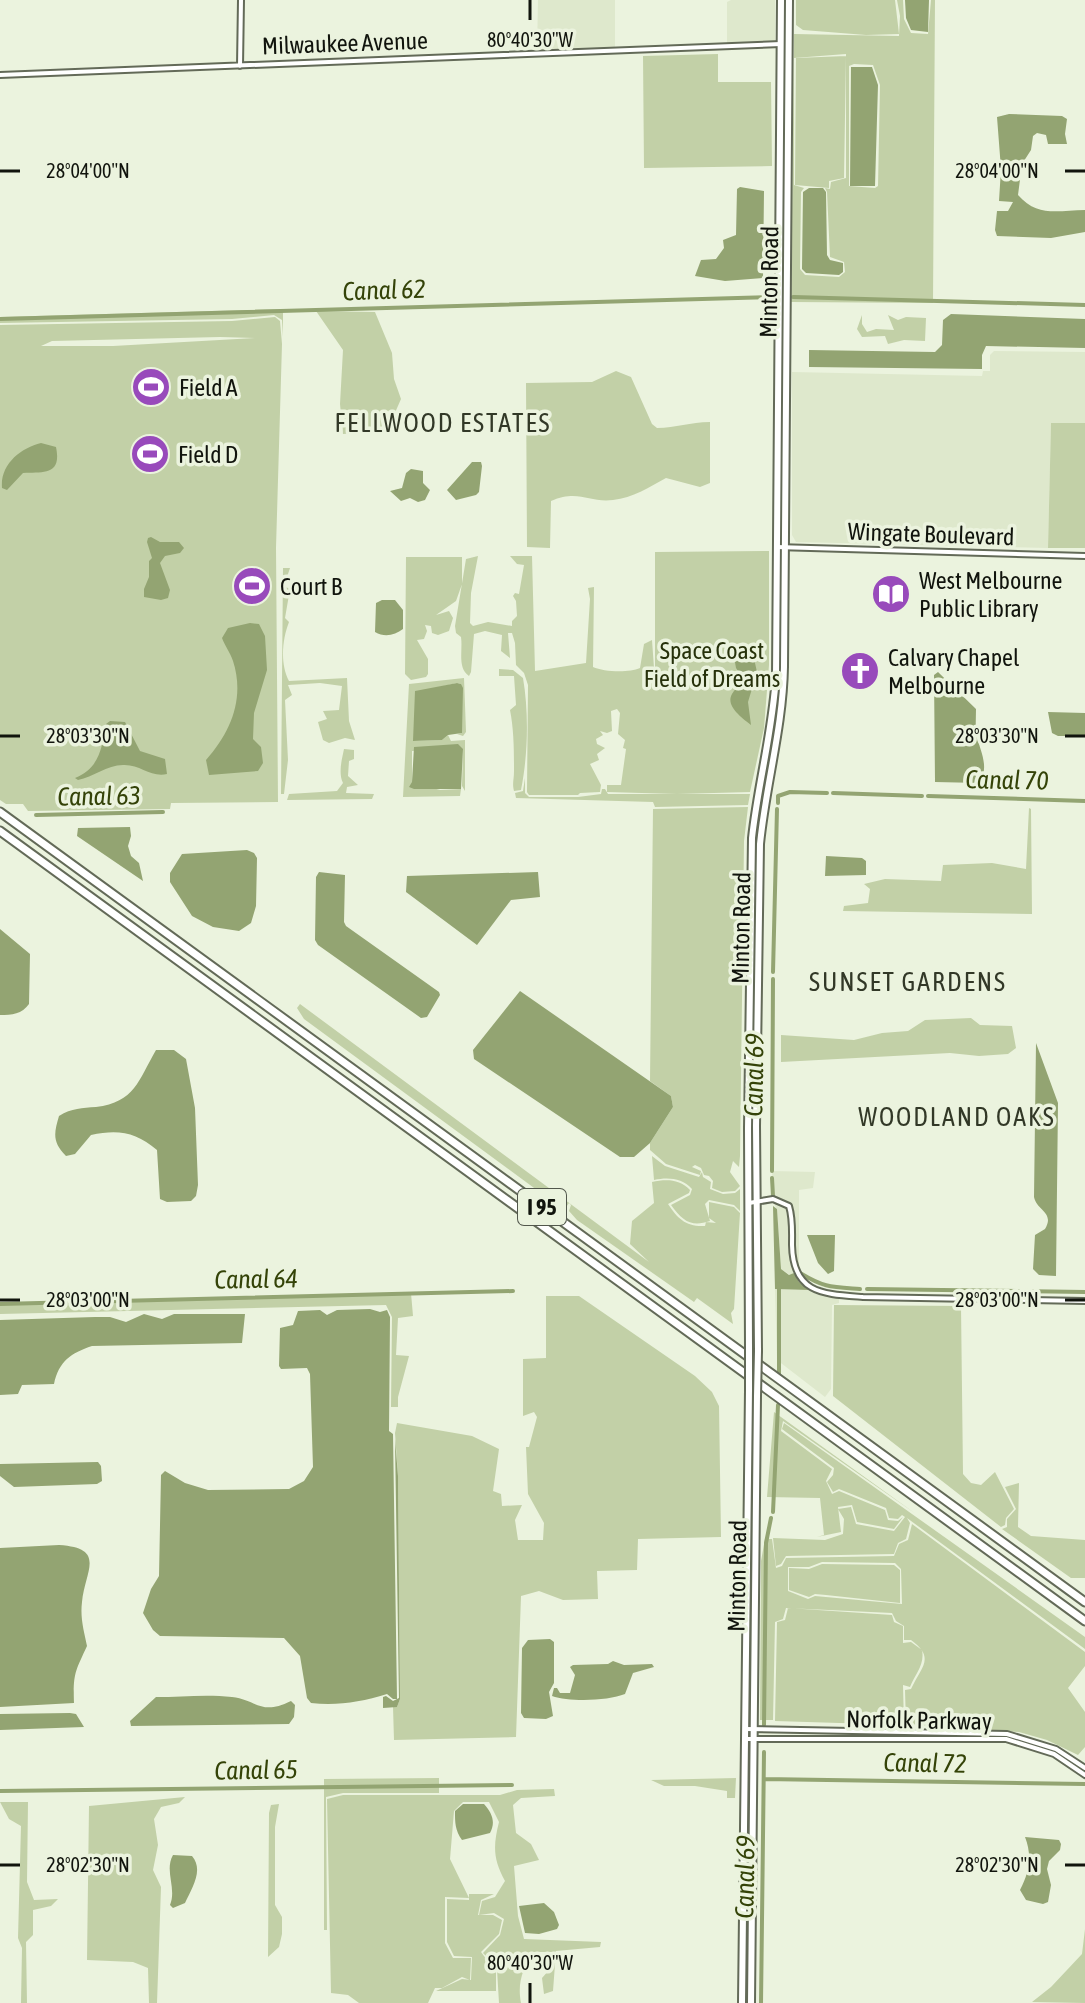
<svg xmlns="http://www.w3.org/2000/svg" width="1085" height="2003" viewBox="0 0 1085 2003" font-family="'Asap Condensed',sans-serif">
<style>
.built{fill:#dee8cc}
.green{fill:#c2d0a7;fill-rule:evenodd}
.water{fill:#93a472}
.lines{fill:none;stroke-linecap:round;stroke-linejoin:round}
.canal{stroke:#93a472;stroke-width:4}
.minor-casing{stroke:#636a58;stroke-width:8}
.major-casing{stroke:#636a58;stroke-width:10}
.highway-casing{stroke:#636a58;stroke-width:11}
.minor{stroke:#fff;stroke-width:4}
.major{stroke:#fff;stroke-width:6}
.highway{stroke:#fff;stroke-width:7}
.major-bridge-casing{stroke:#636a58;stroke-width:10;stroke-linecap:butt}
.major-bridge{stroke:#fff;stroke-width:6}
.ticks{fill:none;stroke:#11140d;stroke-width:3}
.labels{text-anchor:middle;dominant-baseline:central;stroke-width:7;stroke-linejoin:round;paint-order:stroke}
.shield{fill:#ebf3de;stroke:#52574c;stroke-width:2}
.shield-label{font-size:22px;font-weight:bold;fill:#11140d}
.street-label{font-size:24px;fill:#11140d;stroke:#ebf3de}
.poi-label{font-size:24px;fill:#11140d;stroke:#ebf3de;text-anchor:start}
.park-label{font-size:24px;fill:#26310a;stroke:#ebf3de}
.water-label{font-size:26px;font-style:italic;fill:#344308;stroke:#ebf3de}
.neighbourhood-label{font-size:26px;letter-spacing:2px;fill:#323827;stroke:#ebf3de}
.ticks-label{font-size:20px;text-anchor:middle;fill:#11140d;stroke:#ebf3de;stroke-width:7;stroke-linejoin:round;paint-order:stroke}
</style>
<rect width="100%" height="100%" fill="#ebf3de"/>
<!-- built -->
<path class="built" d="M538,0H615V48L537,51Z
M731,0H775V42L727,44V2Z
M994,351L1085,352V423H1051L1048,548L796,542L792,535V372L982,376L983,371H990V355Z
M772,1171L815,1172L813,1188L799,1190V1271L795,1257L793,1209L784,1200L773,1197Z
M773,1202L788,1208L790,1215V1249L794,1273L790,1275L781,1269L777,1209Z
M775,1289L809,1290L839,1298V1303L832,1305L831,1389L825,1397L777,1360Z"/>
<!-- green -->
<path class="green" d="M796,0H895L899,34L866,35L803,30L796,25Z
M897,0H903L904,19L911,33L928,34L931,0H935L933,303L791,302L794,34L899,36L900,16ZM846,54V178L831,182L830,189L825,188L827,192L830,257L844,262L845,272L839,277L805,275L800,269L801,192L804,188L794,185V58ZM854,64L873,65L880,85L878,186L875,188L849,186V66Z
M718,54V82H771L772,166L644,168L643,56Z
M846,56L844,178L829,181V188L795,185L796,58Z
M283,309V337L282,320L274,315L232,319L0,323V317Z
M316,311L375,312L392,353L394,379L401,399L387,431L343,434L340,404L343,350Z
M862,315V324L867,332L876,329L894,330L888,315L898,320L906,317L926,318L925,341L904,340L888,344L885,336L862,337L857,329Z
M275,317L280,321L282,344L276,548L278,802L171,803L170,809L28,811L23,804H6L0,800V325L232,321ZM220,337L255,338L113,346H41L52,341Z
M616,371L631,377L652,424L657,428C676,428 690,422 710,422V483L700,487L666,478C649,487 633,498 613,500C589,503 579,489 551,501L550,548L527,547L526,383L592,382Z
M1051,423H1085V548H1048Z
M769,551V665L764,728L750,792L677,794L607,792V785H621L626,749L623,748L625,740L618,734L620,713L617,709L611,711L612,731L607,733L600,731L603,735L596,739L597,744L605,748L597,754L599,760L590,764L601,785L600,792L580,793L578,795H529L527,792L528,685L524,673L516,665L515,643L512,633H508L510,658L501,651L502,635L485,631L474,634L471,672L469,676C457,668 463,650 461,637L456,633L455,626L466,559L478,556L471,593L470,623L473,626L488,622L512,626V621L517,616L516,601L513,596L515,593L519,594L524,565L517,564L510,556H532L535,671L586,663L590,599L588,588L594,587L593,667C604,672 629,673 640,668L644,644L652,640L655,682V552Z
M406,557H462V584L456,601L436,615L449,611L453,618L449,631L438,635L432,633L431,626L425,625L427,631L424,639L417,640L428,659V674L426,677L411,680L405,674Z
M283,568H290L284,586L290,589L285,618L289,622C282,640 280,664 289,681L347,678L349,721L355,740L345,738L329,743L323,740L318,722L327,719L323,711L339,710L342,686L320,683L288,685L292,695L285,700L288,760L284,794H281Z
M499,669L513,670L523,678C529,713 528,755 521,790L514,791C512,783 514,780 514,771C514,752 514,730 510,710L516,705L514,676H499Z
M464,678L466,732L463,736L457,734L462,733L461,684L457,683L422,691L414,741L442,740L448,735L451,741L465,740V791L462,786L463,749L412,751V782L440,790L461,789L460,796L403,797L409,684Z
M344,749L354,750V759L349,761L348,776L358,785L347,787L346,793L374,794L372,799L287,800L289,794L337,791L343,783C338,773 342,759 344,749Z
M525,778V793L529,797H578L601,794L602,789H605L608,794H750L748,805L655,807L653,802L516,798L515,793L523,791Z
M748,807L744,841L740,1156L739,1167L733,1161L730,1172L740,1186L735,1191L722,1192L712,1188L713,1181L709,1176L704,1175L701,1168L695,1165L692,1167L701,1171L700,1175L666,1164L650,1150V1143L673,1107L671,1096L650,1081L653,809Z
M1029,808L1031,809L1032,914L843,911L844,906L868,903L870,889L864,884L885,879L941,881L943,865L992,863L1026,869Z
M300,1004L649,1262L630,1244L632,1221L654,1203L652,1182C666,1179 680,1179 690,1190L689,1193L668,1204C678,1219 686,1227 705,1226L706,1222L716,1223L709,1218V1202L734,1207L740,1213L734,1309L731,1313L733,1324L697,1298L694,1302L577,1220L569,1211L571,1205L569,1203L564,1210L304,1019L297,1008Z
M971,1018L980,1025L1012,1026L1016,1048L1008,1054L979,1056L950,1053L781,1062V1035L854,1040L882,1033L908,1031L925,1020Z
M652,1156L665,1166L699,1177L702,1172L703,1177L711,1182L710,1189L723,1194L735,1193L740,1189V1211L734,1205L709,1200L705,1204L710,1221C692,1227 683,1222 671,1205L690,1195L692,1189C682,1178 668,1177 654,1180Z
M411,1293L413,1316L398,1318L396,1355L409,1356L398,1397V1407H391L392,1317L386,1305L0,1314V1305Z
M546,1296H579L695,1376L712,1392L719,1406L721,1537L638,1539L637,1570L597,1571L598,1599L563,1600L539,1591L521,1596L516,1737L394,1740L393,1707H397L400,1699L398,1476L395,1433L397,1423L472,1436L499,1449L493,1491L501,1494L502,1506L522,1505L515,1520L518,1540H543L544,1523L528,1494L526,1447H529L537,1417L534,1412L523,1416V1359L546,1358Z
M834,1305L961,1306L963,1474L971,1483L981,1485L995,1472L1014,1509L1006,1518L1005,1525L1001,1527L833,1396Z
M774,1412L916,1514L783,1421L781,1431L832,1469L826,1481L832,1494L839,1491L885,1510L888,1520L898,1521L903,1517L894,1529L857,1522L852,1505L838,1507L841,1532L817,1537L824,1535L820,1498L767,1497Z
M784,1423L1085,1637V1649L907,1518L910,1523L906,1539L898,1543L894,1554L786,1556L781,1564L776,1566L773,1538L825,1540L843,1534L844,1519L838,1509L851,1507L856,1524L894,1531L905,1517L902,1515L898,1519L889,1518L886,1508L839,1489L833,1492L827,1482L833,1475L834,1468L782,1429Z
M1019,1483L1018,1527L1031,1536L1085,1540V1578H1071L1002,1529L1007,1527V1519L1016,1509L1005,1487Z
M912,1524L1085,1652V1666L1068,1688L1085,1712V1747L1078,1755L1047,1740L1019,1732L906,1724L905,1690L911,1689C921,1667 936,1658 911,1640H904V1626L896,1621L892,1613L786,1608L783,1619L775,1622L773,1720H760L761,1561L765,1539H772L776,1568L782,1566L786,1558L894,1556L899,1544L908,1540ZM822,1562L895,1563L901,1569L902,1604L815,1596L808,1599L788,1591V1567H809Z
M822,1564L894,1565L900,1570V1603L826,1595L815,1594L809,1597L789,1590V1568L809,1569Z
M788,1608L892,1615L894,1622L903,1626V1643L911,1642L922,1650C925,1665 915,1674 910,1687L903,1685L904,1725L775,1721L777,1622L785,1620Z
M439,1778V1793H343L326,1797L327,1930H324V1779Z
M736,1778L735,1798H727V1791L695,1786H664L651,1780Z
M554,1789L555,1796L521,1798L513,1805L516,1833L531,1844L539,1860L514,1866L518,1916L524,1939L601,1942L600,1947L556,1951L553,1991L544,1994L542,1978L550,1969L552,1952H534C523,1968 517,1982 521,2003H499L497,1969L506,1957L488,1958L483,1953L500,1935L504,1919L494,1913L479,1915L482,1901L495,1897L505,1881C493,1859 493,1846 499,1822L489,1802H463L454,1811L450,1859L469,1898L445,1897V1943L453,1958H471L470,1980L462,1977L442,1988H435L428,2003H359L348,1995L331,1993L327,1799L343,1795H500L517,1790Z
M185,1797L179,1803L161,1807L154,1819L158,1845L153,1870L161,1887L157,2003H149L148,1968L133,1962L87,1960L89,1806Z
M0,1802H28L27,1882L34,1900L58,1899L51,1906L33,1910V1935L26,1942L27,2003H21L22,1948L18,1938L21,1826L9,1819Z
M279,1804L275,1827V1905L282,1917V1934L279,1947L268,1957L269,1813L271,1805Z
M469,1894H494L481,1900L478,1915H493L502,1920L499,1934L481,1952L487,1960L502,1959L496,1968V1991H436L462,1979L471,1980L472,1957L454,1956L447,1942V1899L469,1900Z
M1085,1929V2003L1032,2002L1051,1987L1082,1954Z"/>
<!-- water -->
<path class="water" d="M905,0H929L928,32L911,30L906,18Z
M851,67H872L878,85L875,186H850Z
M1009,114L1062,116L1067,119L1065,134L1067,144H1048L1046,135L1037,133L1033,136L1031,150L1022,164L1018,195C1038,218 1059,210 1085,210V232L1051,238L997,236L995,230L997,211H1008L1013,202L999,201L1001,169L997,117Z
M740,187L764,191L763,278L725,281L695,276L701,260L716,259L724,248L723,240L736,235L737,189Z
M809,188H823L826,192L827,255L830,260L843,263V272L839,275L806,273L802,269L803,192Z
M951,314L1085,319V348L986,346L982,355V369L809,367V350L935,352L942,345L943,320Z
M41,443L56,447C62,476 43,472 23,473L7,490L2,488C0,464 21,448 41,443Z
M472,462H481L482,466L479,492L476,495L456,500L447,490Z
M411,469L423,471V483L430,490L425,500L418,502L410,498L401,501L390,491L402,488L406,473Z
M151,537L160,542H179L184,548L180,553L165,556L160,563L170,590L168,598L161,600L144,597V589L149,577V561L152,558L147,542L148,538Z
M382,600H395L403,610V629C395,635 385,638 375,632L376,603Z
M250,623L259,624L265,636L267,670L254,713L253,739L261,747L263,763L258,771L209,775L206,760C231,732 245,698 233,661C230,652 225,646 222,638L228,628Z
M751,645L757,672L748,702L751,725C742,718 725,706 732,694C737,686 741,686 742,677L736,668L733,651L742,650Z
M938,672L976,709C976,718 975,728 977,737C981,753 989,766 980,783L935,782L934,675Z
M457,683L461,684L463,688L462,733L448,735L442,740L413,741L415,691Z
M1048,712L1085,713V736H1058L1052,733Z
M110,721L125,722L140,751L165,759L167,774C151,778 140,764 123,765C107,765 93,777 78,780L75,778C100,768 102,747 106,724Z
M458,744L463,749L461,789H414L409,787L412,782L414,747Z
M130,827L131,836L128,846L131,856L139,863L143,881L77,836L78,828Z
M247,850L254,853L257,858L256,906L251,923L239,931L213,927L192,916L170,882V873L182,854Z
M826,856L862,858L866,861V875L825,876Z
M319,872L345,875L344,922L346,926L439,992L440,995L427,1017L421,1018L318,945L315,940L316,877Z
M538,872L540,897L511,900L477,945L406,892L407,876Z
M0,929L30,954L29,1004C22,1014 12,1015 0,1015Z
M520,991L671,1096L673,1107L650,1143L634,1157H620L474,1059L473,1050Z
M1036,1043L1058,1103L1056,1276L1039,1275L1033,1269L1035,1235L1045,1229C1055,1212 1037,1211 1034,1197Z
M156,1050H174L186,1059L195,1108L198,1185L196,1196L191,1201L167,1202L160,1199L157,1150C136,1132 118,1129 91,1135L75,1154L66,1156C52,1142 54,1133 59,1116C72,1108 82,1108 96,1107C135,1102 138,1081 156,1050Z
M773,1206L777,1209L781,1269L789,1275L794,1273L799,1282L809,1290L775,1289Z
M807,1235H835L834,1271L828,1274L818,1263Z
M370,1309L380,1312L387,1310L390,1317L389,1431L393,1434L397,1699H393L387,1694C361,1702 337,1706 311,1703L307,1698L300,1656L284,1638L160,1636L153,1630L143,1613L151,1589L159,1576L161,1475L165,1471L185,1483L208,1490L289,1489L304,1481L313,1467L310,1374L307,1368L281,1369L279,1366L280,1328L293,1325L298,1311L320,1310L327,1315L337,1310Z
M144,1314L162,1319L174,1314H245L242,1343L92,1346C71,1353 59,1361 54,1384L22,1385L18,1394L0,1395V1320L95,1317H110L126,1322Z
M395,1439L398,1476L400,1699L397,1707L383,1708V1697L386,1696L393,1701L399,1698Z
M98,1462L101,1466L102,1481L97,1484L14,1487L0,1476V1464Z
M59,1545C107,1548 85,1571 82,1602C80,1618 84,1631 87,1646C75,1672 73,1674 74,1703L0,1707V1548Z
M550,1639L554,1642V1683L549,1692L553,1716L546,1719L524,1718L521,1713L522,1648L528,1640Z
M613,1661L624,1665L652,1664L654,1667L633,1673L625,1694C608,1701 569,1702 552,1696L554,1688H557L560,1693H570L575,1675L570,1667L573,1665L608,1664Z
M156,1697C181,1697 207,1694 232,1697C257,1700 261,1716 291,1701L295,1705L294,1717L289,1724L131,1726L130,1721Z
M70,1713L76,1714L84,1727L0,1730V1714Z
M463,1804H484C492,1813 496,1822 490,1833L462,1840C455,1830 455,1823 455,1811Z
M1025,1837L1059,1840L1061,1844L1060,1850L1049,1861L1047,1869L1051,1885L1048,1902L1043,1904L1026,1900L1020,1890C1030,1871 1032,1855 1025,1837Z
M173,1855L192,1856C204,1870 192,1888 185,1903L173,1908L170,1905C177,1888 164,1871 173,1855Z
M544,1903L554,1912L559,1925L557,1929L539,1934L525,1933L519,1906Z"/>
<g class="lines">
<!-- canal -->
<path class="canal" d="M793,297L1085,305
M0,319L769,297
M833,793L922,796
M928,796L1085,801
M778,803V796L790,792L827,793
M36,815L163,812
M773,972L777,809
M772,1171L773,979
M772,1178L773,1196
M800,1273C825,1288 831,1287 860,1289
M779,1284V1374
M867,1289L1085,1292
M0,1304L513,1291
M773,1512L778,1405
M764,1725L766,1543L771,1518
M764,1779L1085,1784
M0,1791L512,1785
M761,2003L764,1752"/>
<defs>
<path id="minor" d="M240,66L241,0
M0,75L781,44
M776,547L1085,556
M749,1203L773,1199L789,1206C793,1219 792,1232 792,1245C793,1294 823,1294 863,1297L1085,1301
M745,1729L1007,1734L1056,1749L1085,1768
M745,1739H1006L1054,1754L1085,1775"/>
<path id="major" d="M749,1346L748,1129L752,838C758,783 773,730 776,675L781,0
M758,1351L756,1126L760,844C766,784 783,727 784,667L789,0
M742,2003L749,1390
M751,2003L757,1396"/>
<path id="highway" d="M0,812L1085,1602
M0,831L1085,1621"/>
</defs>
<!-- minor casing -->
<use href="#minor" class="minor-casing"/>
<!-- major casing -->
<use href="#major" class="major-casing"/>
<!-- highway casing -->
<use href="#highway" class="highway-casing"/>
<!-- minor -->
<use href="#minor" class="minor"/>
<!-- major -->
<use href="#major" class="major"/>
<!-- highway -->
<use href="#highway" class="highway"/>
<defs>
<path id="major-bridge" d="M749,1390V1346
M757,1396L758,1351"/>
</defs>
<!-- major-bridge casing -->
<use href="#major-bridge" class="major-bridge-casing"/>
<!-- major-bridge -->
<use href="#major-bridge" class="major-bridge"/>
</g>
<!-- ticks -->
<path class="ticks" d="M530,0V20M0,171H20M1065,171H1085M0,736H20M1065,736H1085M0,1300H20M1065,1300H1085M0,1865H20M1065,1865H1085M530,1983V2003"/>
<!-- icons -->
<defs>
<symbol id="stadium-disc" viewBox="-11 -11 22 22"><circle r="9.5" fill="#984abb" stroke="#ebf3de"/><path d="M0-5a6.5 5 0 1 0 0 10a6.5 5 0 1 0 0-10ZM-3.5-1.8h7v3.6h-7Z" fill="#fff"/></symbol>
<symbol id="library-disc" viewBox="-11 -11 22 22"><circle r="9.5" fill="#984abb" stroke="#ebf3de"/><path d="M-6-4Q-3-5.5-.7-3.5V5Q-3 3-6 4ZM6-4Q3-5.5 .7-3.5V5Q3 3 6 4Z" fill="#fff"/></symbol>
<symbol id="church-disc" viewBox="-11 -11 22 22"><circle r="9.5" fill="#984abb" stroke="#ebf3de"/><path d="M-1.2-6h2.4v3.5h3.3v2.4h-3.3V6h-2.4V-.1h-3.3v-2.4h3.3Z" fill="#fff"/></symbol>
</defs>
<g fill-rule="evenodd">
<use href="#stadium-disc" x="129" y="365" width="44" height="44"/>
<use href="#stadium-disc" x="128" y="432" width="44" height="44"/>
<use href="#stadium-disc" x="230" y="564" width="44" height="44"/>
<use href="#library-disc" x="869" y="572" width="44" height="44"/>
<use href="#church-disc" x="838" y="649" width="44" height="44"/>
</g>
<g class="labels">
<!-- shield labels -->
<rect class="shield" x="518" y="1189" width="48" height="36" rx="6"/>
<g class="shield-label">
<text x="542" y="1207">I 95</text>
</g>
<!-- street labels -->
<g class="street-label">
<text transform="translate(345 43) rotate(-2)">Milwaukee Avenue</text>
<text transform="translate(769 282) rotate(-89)">Minton Road</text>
<text transform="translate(931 534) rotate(2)">Wingate Boulevard</text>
<text transform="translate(741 928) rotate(-89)">Minton Road</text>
<text transform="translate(737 1576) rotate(-89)">Minton Road</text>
<text transform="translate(919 1720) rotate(1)">Norfolk Parkway</text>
</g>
<!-- poi labels -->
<g class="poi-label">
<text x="179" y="387">Field A</text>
<text x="178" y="454">Field D</text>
<text x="919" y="580">West Melbourne<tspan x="919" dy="28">Public Library</tspan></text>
<text x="280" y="586">Court B</text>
<text x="888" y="657">Calvary Chapel<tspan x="888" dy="28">Melbourne</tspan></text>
</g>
<!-- park labels -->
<g class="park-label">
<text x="712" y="650">Space Coast<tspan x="712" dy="28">Field of Dreams</tspan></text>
</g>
<!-- water labels -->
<g class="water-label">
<text transform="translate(384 290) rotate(-2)">Canal 62</text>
<text transform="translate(1007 780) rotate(1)">Canal 70</text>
<text transform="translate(99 796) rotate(-1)">Canal 63</text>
<text transform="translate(754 1075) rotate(-89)">Canal 69</text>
<text transform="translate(256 1279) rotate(-1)">Canal 64</text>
<text transform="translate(925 1763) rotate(1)">Canal 72</text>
<text transform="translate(256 1770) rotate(-1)">Canal 65</text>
<text transform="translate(745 1877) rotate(-89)">Canal 69</text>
</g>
<!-- neighbourhood labels -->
<g class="neighbourhood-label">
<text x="443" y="423">FELLWOOD ESTATES</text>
<text x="908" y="982">SUNSET GARDENS</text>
<text x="957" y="1117">WOODLAND OAKS</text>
</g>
</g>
<g class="ticks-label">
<text x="530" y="47">80°40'30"W</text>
<text x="88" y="178">28°04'00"N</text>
<text x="997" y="178">28°04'00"N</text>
<text x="88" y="743">28°03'30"N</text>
<text x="997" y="743">28°03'30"N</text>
<text x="88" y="1307">28°03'00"N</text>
<text x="997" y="1307">28°03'00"N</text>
<text x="88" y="1872">28°02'30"N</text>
<text x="997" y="1872">28°02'30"N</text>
<text x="530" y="1970">80°40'30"W</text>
</g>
</svg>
